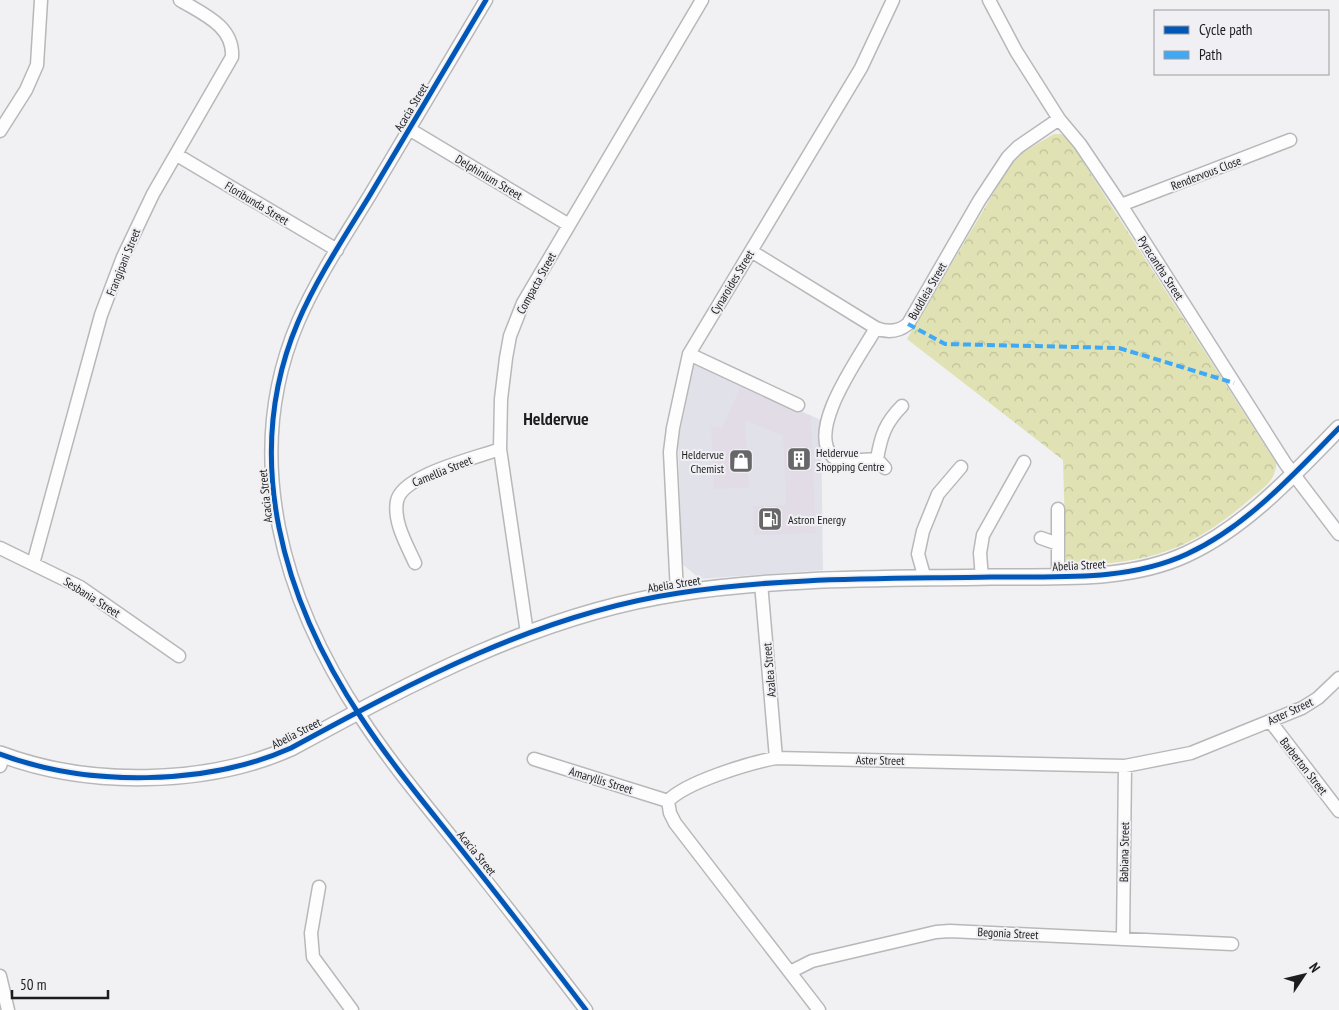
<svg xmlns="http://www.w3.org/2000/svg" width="1339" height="1010" viewBox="0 0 1339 1010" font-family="'PT Sans Narrow',sans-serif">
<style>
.built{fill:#e1e2e9}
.forest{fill:url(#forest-crowns)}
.building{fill:#e2dce6}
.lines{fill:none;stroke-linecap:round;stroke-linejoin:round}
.minor-casing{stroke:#b8b8ba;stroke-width:15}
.tertiary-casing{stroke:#b8b8ba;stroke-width:18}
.minor{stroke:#fdfdfd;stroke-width:12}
.tertiary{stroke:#fdfdfd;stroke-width:15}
.quiet{stroke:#3fa9f5;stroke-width:4;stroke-dasharray:8 4;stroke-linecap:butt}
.cycleway-casing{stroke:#f0f0f4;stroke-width:8}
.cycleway{stroke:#0057b8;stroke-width:5}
.labels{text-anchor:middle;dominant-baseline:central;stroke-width:4;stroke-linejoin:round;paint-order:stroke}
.street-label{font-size:12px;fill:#1d1d1f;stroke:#f0f0f4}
.poi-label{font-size:12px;fill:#1d1d1f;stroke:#f0f0f4;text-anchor:start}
.district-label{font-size:18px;font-weight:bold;fill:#1d1d1f;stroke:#f0f0f4}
</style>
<defs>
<pattern id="forest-crowns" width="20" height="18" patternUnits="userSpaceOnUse" patternTransform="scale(1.25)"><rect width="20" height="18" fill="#e0e2b3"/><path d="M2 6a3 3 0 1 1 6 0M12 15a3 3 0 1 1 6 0" fill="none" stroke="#c0c19a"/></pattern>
</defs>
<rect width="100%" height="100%" fill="#f1f1f3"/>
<!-- built -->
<path class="built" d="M694,364L821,420L823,570L700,579L682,564L678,442Z"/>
<!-- forest -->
<path class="forest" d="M1054,134H1061L1069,140L1276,463C1277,480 1262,489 1250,499C1188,553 1147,563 1066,566L1063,460L907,339L1012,162L1023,152Z"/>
<!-- building -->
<path class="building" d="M740,387L795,412H802L811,416L816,533L754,535L753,506L786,505L783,436L745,420L749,488L714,489L711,426L722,428Z"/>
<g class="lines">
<defs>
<path id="minor" d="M486,0C447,65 408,130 370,195C345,236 317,278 298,322C240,458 284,602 362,719C394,768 432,812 468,858C508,908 547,959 586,1010
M989,0L1016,51L1059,119L1080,144L1121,205L1285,463L1339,534
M409,129L569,225
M0,131L26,90L37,65L41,0
M177,155L337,250
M1121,205L1290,140
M751,251L876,328C888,333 898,332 908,324L979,201L1008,157L1018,147L1059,119
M876,328C861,355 805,430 833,457L845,461L877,459L885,468
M689,354L798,405
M877,459C881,436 885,423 902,406
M1058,509V576
M1041,538L1058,544
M0,548L80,587L179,656
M415,563C407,545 393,522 397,501C402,475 476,458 500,449
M33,564L101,315L123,257L153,194L232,57C234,26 203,14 180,0
M982,578L980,553L983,535L1024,462
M925,579L918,554L923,531L938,494L961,467
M761,583L776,758
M677,593L670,452L673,428L689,354L861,68L893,0
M527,633L500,449L501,399L506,358L510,336L523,303L702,0
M1270,721L1339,811
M534,759L668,801
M0,766L4,755
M319,887L311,933L313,957L352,1010
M1123,938L1125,766
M790,972L812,961L936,932L950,931L1232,944
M0,976L8,1010
M819,1010L675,823L670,813L668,801C686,782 749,763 776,758L1125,766L1191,753L1302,708L1318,698L1339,678"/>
<path id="tertiary" d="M0,754C87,787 206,786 291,748C414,681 539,614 679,593C782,577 887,579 991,577C1056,576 1127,582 1187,554C1246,527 1294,474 1339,428"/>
</defs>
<!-- minor casing -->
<use href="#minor" class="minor-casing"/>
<!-- tertiary casing -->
<use href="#tertiary" class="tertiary-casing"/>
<!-- minor -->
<use href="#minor" class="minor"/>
<!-- tertiary -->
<use href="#tertiary" class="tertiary"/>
<!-- quiet -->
<path class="quiet" d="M908,324L945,344L1119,348L1234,383"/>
<defs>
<path id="cycleway" d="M486,0C447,65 408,130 370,195C345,236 317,278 298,322C240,458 284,602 362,719C394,768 432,812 468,858C508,908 547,959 586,1010
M0,754C87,787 206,786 291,748C414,681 539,614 679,593C782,577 887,579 991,577C1056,576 1127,582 1187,554C1246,527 1294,474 1339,428"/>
</defs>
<!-- cycleway casing -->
<use href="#cycleway" class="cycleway-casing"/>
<!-- cycleway -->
<use href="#cycleway" class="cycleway"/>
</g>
<!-- icons -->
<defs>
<symbol id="building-square" viewBox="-11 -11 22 22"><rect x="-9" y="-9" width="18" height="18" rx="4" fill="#676769" stroke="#f0f0f4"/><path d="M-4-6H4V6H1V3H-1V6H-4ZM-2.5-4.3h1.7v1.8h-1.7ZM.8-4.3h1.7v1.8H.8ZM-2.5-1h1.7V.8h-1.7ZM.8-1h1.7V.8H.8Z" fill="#fff"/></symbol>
<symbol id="shop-square" viewBox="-11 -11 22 22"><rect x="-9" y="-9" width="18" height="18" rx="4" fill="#676769" stroke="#f0f0f4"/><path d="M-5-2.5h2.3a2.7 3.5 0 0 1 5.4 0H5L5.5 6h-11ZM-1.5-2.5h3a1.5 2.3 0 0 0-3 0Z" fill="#fff"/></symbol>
<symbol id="fuel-square" viewBox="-11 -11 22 22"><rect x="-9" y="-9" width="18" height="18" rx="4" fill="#676769" stroke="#f0f0f4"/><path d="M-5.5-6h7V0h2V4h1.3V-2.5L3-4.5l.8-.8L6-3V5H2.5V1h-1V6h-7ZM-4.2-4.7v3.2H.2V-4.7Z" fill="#fff"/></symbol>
</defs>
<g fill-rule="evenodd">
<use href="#building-square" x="785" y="445" width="28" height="28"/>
<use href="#shop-square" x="727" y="447" width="28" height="28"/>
<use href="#fuel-square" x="756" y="505" width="28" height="28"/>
</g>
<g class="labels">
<!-- street labels -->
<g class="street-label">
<text transform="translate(411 107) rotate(-59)">Acacia Street</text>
<text transform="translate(1206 173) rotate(-21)">Rendezvous Close</text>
<text transform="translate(489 177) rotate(31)">Delphinium Street</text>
<text transform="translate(257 203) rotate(31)">Floribunda Street</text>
<text transform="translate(123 262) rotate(-68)">Frangipani Street</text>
<text transform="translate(1161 268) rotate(57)">Pyracantha Street</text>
<text transform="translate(732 282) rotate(-59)">Cynaroides Street</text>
<text transform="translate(536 283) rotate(-61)">Compacta Street</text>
<text transform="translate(927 291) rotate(-60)">Buddleia Street</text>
<text transform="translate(442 471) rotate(-22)">Camellia Street</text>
<text transform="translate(265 496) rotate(-96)">Acacia Street</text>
<text transform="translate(1079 565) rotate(-3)">Abelia Street</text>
<text transform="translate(674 584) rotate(-9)">Abelia Street</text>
<text transform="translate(92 597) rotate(32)">Sesbania Street</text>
<text transform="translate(769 670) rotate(-95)">Azalea Street</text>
<text transform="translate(1290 711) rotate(-25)">Aster Street</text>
<text transform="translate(296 733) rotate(-27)">Abelia Street</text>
<text transform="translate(880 760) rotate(1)">Aster Street</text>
<text transform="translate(1304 766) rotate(52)">Barberton Street</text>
<text transform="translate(601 780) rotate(17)">Amaryllis Street</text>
<text transform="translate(1124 852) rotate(-89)">Babiana Street</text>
<text transform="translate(477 853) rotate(51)">Acacia Street</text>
<text transform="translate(1008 933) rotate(3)">Begonia Street</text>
</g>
<!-- poi labels -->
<g class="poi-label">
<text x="816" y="452">Heldervue<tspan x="816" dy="14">Shopping Centre</tspan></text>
<text x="724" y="454" text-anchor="end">Heldervue<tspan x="724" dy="14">Chemist</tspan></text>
<text x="788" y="519">Astron Energy</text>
</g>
<!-- district labels -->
<g class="district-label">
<text x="556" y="418">Heldervue</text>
</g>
</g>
<!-- legend -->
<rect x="1154" y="10" width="175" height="65" fill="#f0f0f4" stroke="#9c9c9f"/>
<rect x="1164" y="26" width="25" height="8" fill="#0057b8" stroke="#9c9c9f"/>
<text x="1199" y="35" font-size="15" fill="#1d1d1f">Cycle path</text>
<rect x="1164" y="51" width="25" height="8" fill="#3fa9f5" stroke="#9c9c9f"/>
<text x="1199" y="60" font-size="15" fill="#1d1d1f">Path</text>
<!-- north arrow -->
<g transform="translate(1304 975) rotate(55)" stroke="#f0f0f4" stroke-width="4" paint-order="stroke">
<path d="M0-4L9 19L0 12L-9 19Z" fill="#1d1d1f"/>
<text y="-8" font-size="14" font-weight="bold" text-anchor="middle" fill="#1d1d1f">N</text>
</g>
<!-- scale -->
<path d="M12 990v8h96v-8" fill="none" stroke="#1d1d1f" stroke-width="2.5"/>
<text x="20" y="990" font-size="15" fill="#1d1d1f" stroke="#f0f0f4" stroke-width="4" paint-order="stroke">50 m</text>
</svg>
